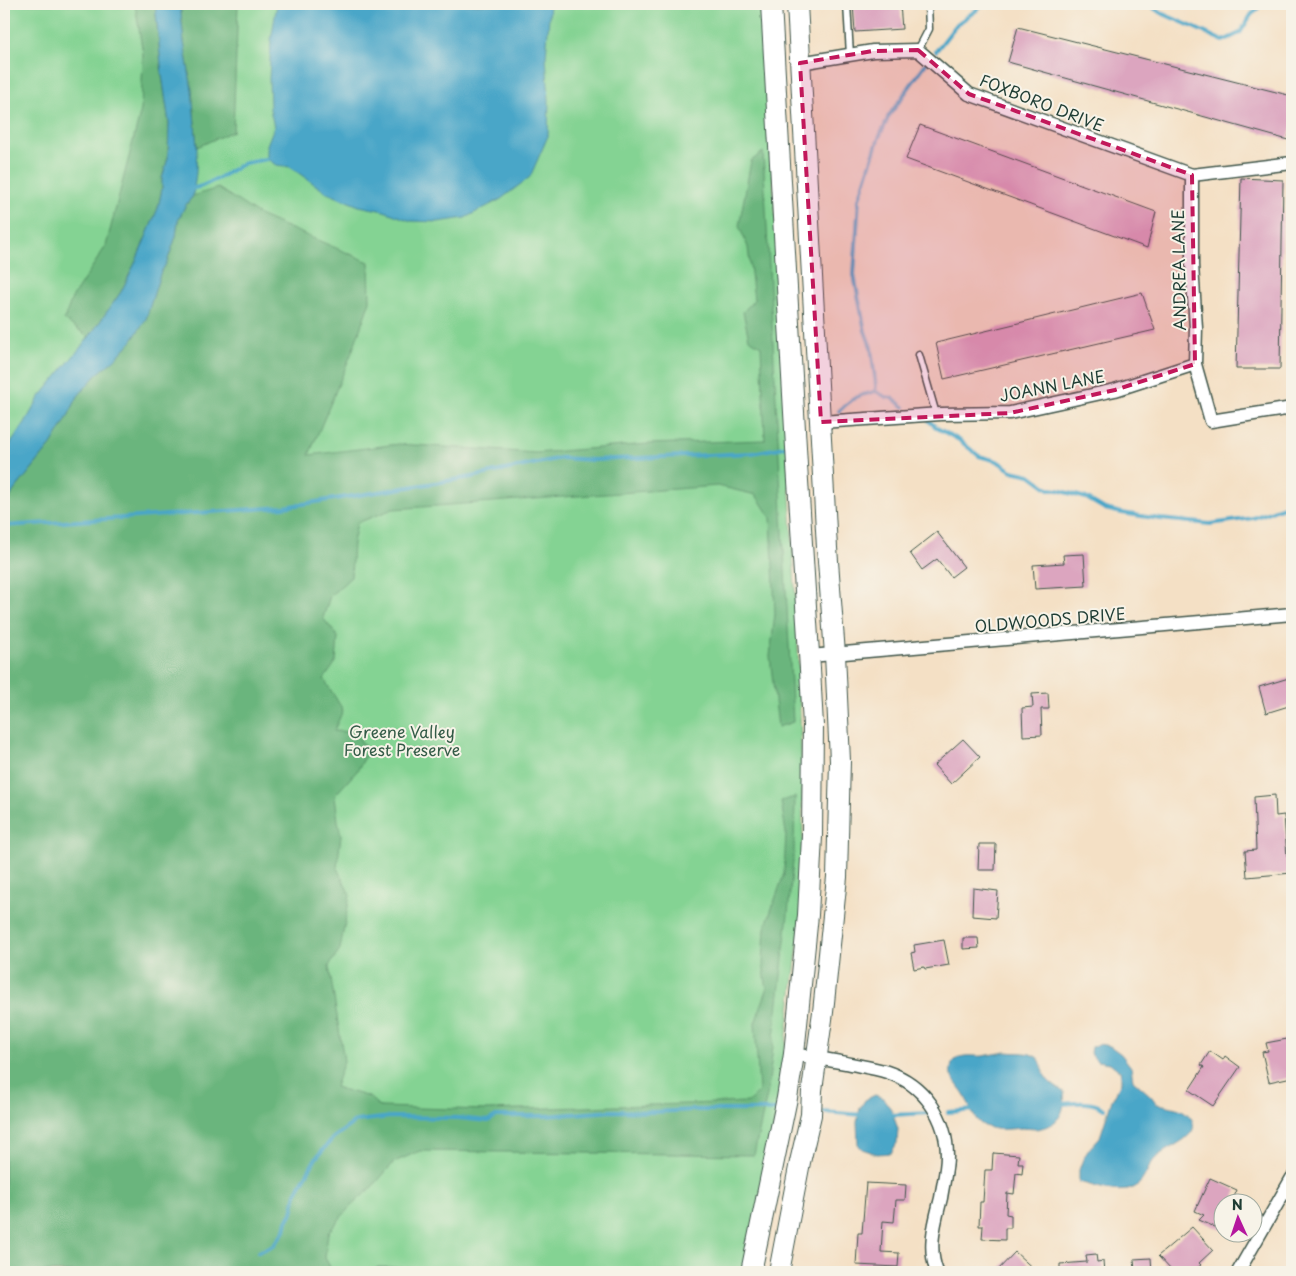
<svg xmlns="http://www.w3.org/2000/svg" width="1296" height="1276" viewBox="0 0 1296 1276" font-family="'Playpen Sans',sans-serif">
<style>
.green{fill:#84d393;stroke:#528864}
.forest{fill:#6bb57d;stroke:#457958}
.water{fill:#4aa6c8;stroke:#34727e}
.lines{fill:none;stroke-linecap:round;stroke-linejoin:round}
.stream{stroke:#4aa6c8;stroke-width:4}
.building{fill:#dca5bf}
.service-casing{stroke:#3f554a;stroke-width:9}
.minor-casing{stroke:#3f554a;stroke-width:15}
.primary-casing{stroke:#3f554a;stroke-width:22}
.service{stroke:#fff;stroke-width:6}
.minor{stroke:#fff;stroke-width:12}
.primary{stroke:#fff;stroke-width:20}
.marked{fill:#c2185b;fill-opacity:0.2;stroke:#c2185b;stroke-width:4;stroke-dasharray:10 6;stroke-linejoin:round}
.labels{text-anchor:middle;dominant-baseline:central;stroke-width:4;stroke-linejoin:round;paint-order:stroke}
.street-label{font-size:16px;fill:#1f3d34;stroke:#f7f3e8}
.park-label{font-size:16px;fill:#335b47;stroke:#f7f3e8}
</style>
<rect width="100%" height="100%" fill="#f7f3e8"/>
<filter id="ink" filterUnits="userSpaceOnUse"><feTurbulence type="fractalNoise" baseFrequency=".02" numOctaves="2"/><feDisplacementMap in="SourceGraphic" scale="10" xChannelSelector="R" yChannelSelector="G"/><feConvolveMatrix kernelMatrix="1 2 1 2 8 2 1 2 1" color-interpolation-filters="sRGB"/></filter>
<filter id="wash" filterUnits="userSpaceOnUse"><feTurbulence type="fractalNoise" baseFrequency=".0096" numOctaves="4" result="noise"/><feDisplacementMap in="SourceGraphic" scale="20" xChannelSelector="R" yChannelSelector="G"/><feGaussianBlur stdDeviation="1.12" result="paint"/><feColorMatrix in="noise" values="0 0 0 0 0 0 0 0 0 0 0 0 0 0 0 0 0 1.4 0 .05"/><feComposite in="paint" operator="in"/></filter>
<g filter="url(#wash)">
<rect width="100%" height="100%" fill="#f4e0c5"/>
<!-- green -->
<path class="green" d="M4,4H764L798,646L802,777L803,836L801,919L780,1093L747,1272H4Z"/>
<!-- forest -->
<path class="forest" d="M135,4H155L162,75L169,123L168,158L162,178V189L158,208L136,261L121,292L89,337L64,320L72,298L106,246L141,110L143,54Z
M180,4H238L233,131L197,147L192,90L184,42Z
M763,152L793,722L778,727L770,656L775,614L771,518L756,495L718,486L393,509L357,523L353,543L351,577L330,596L323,618L338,637L336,662L324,679L343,710L334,731L355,732L368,752L357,771L335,795L338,821L341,835L337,868L350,895L340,949L329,966L344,1061L335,1087L369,1097L380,1107L487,1110L750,1102L759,1091L755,1023L767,990L763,964L765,928L784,874L786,833L781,801L795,797L794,850L788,914L768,1090L754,1155L420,1151L394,1162L375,1184L348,1209L328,1233L325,1258L333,1272H4V510L13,492L51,445L65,422L78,396L96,375L114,360L131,342L146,319L160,274L167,262L176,236L178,221L185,206L193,196L218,188L261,216L369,262L370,301L352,352L309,455L399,444L536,453L648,444L765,440L761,346L749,339L743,312L754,300L748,247L739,226L751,161Z
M378,1267L411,1268L413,1272H371Z"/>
<!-- water -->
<path class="water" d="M155,4H180L184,42L192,90L197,147L196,173L193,196L185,206L178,221L176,236L167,262L160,274L146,319L131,342L114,360L96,375L78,396L65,422L51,445L13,492L4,510V453L23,426L39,398L89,337L121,292L136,261L158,208L162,189V178L168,158L169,123L162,75Z
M277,4H550L546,57L549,100L548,136L530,177L501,199L465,218L438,222L411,221L384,211L359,206L327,193L290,167L276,165L267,159V145L274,127L270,109L269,79L271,40Z
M1098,1044L1110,1046L1121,1054L1131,1067L1133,1080L1151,1096L1157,1104C1163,1105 1170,1106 1176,1108C1186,1110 1199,1122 1191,1133C1183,1143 1167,1148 1157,1157C1146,1166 1146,1184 1131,1189C1115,1194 1095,1186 1079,1182V1170L1083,1159L1089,1149L1100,1137L1112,1100L1121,1083V1072L1110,1063L1097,1061L1090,1053L1091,1047Z
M1006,1052C1013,1053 1023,1052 1030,1054C1045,1059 1039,1066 1045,1076C1049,1083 1057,1088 1064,1092C1066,1113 1058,1126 1036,1129C1031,1129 1026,1128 1021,1128C1009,1129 991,1132 980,1123C973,1118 968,1102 964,1094C960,1088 953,1080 951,1075C950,1071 951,1068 952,1064C959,1052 973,1057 983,1056C991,1055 998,1053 1006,1052Z
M875,1095L883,1098L891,1109L898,1129L897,1143L891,1153L877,1154L862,1149L858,1144L857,1122L860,1108L865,1100Z"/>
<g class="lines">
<!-- stream -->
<path class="stream" d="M1148,4L1161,13L1193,27L1223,41L1240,33L1251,15L1258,8
M936,51L957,24L985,4
M191,189L202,186L219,178L244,163L267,159
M875,391L876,387L871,347L865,331L854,275L859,199L878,140C881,132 886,125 888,117L927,62
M875,391L886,397L892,398L904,407
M839,411C844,406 852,399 859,396C864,393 869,395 875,391
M929,421L937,428L959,440L979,456L997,461L1012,471L1030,475L1049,489L1058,490L1086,498L1105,509L1122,513L1160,519L1210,524L1253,518L1284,507L1292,501
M4,526L284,507L472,477L561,458L593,460L752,453L790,446
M1061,1104C1076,1103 1091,1100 1104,1109
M823,1112L864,1115
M948,1112L976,1110
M890,1115L931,1113
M258,1252L273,1246L285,1230L287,1221L292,1213L296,1193L316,1158L333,1138L356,1121L391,1117L458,1118L488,1121L496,1116H545L613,1111L653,1112L694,1110H777"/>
</g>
<g id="blocks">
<!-- building -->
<path class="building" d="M853,4H900L902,29L855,32Z
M1018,27L1292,96V125L1288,140L1008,62Z
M920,125L1156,212L1147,248L906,159Z
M1241,178L1283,180L1280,369H1236Z
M1142,293L1155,330L944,379L936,343Z
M937,532L964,567L951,577L937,559L922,570L910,553Z
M1084,554L1086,586L1035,589L1033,565L1064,563L1063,555Z
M1292,677V705L1266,713L1259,687Z
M1048,693L1049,709H1041L1042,735L1023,736L1022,708L1033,707L1032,694Z
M963,739L980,757L951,784L934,765Z
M1275,795L1276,816L1284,815L1287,857H1291L1292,873L1247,877L1245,851L1256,850L1254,797Z
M979,844H996L995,870H978Z
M973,888L998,891L996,918L972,916Z
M963,938H978L979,948L963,949Z
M944,940L949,965L925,969L924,967L914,969L911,953L915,952L914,945Z
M1287,1039L1292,1062V1077L1269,1082L1262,1052L1268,1051L1266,1043Z
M1210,1051L1223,1060L1225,1056L1240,1067L1213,1106L1189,1090L1204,1067L1201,1065Z
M993,1153L1019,1155L1018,1163H1023L1022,1174L1016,1173L1014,1194L1007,1193L1006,1214L1011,1215V1228H1005V1240L982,1239L983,1226H979L980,1202H983L985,1170H992Z
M1210,1178L1237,1190L1231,1204H1224V1231L1199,1220L1204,1215L1195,1211Z
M866,1183L906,1185L905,1200H896L894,1222L883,1221L881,1252L899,1253L898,1267L856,1265L858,1233H862Z
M1192,1227L1213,1250L1199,1263L1201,1265L1192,1272H1173L1158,1256Z
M1015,1252L1037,1272H996Z
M1096,1254L1097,1262L1103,1261L1104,1272H1060V1264L1087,1262L1086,1255Z
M1151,1258L1152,1272H1135L1134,1259Z"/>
</g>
</g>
<g filter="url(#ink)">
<use href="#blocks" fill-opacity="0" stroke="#3f554a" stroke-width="1"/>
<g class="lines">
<defs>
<path id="service" d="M847,4L850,55
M918,50L929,29L928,4
M919,355L936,414"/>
<path id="minor" d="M800,63L873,51L918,50L969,94L1192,175L1292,163
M1192,175V265L1196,328L1195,364L1211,421L1292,408
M821,422L941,414L1010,413L1115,390L1195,364
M810,656L1292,614
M794,1054C811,1057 829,1060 846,1063C860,1066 874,1068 887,1072C924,1084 947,1118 947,1156C947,1170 943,1184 941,1198C935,1222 927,1248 937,1272
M1238,1272L1292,1178"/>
<path id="primary" d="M751,1272L787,1098L794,1054L808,915L812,836L813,726L810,669L797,465L771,4
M779,1272L800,1162L811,1115L812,1090L823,1012L837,877L840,761L835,654L827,548L797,4"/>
</defs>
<!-- service casing -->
<use href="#service" class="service-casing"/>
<!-- minor casing -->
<use href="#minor" class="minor-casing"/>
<!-- primary casing -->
<use href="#primary" class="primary-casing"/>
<!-- service -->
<use href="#service" class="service"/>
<!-- minor -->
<use href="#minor" class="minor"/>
<!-- primary -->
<use href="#primary" class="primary"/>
</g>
</g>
<!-- marked area -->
<path class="marked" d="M918,50L969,94L1192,175L1195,364L1115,390L1010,413L821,422L800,63L873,51Z"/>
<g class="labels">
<!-- street labels -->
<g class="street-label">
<text transform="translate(1042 102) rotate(21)">FOXBORO DRIVE</text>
<text transform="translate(1178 270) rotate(-91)">ANDREA LANE</text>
<text transform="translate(1052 385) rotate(-11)">JOANN LANE</text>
<text transform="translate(1050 619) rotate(-5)">OLDWOODS DRIVE</text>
</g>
<!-- park labels -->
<g class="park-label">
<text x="402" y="731">Greene Valley<tspan x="402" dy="18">Forest Preserve</tspan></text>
</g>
</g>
<!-- margin -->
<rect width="1296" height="1276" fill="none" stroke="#f7f3e8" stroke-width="20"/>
<!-- north arrow -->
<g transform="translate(1238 1218) rotate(357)"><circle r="24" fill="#f7f3e8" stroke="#a1aaa0"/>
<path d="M0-4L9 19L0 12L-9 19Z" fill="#b5179e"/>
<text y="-8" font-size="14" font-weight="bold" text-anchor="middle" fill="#1f3d34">N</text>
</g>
</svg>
